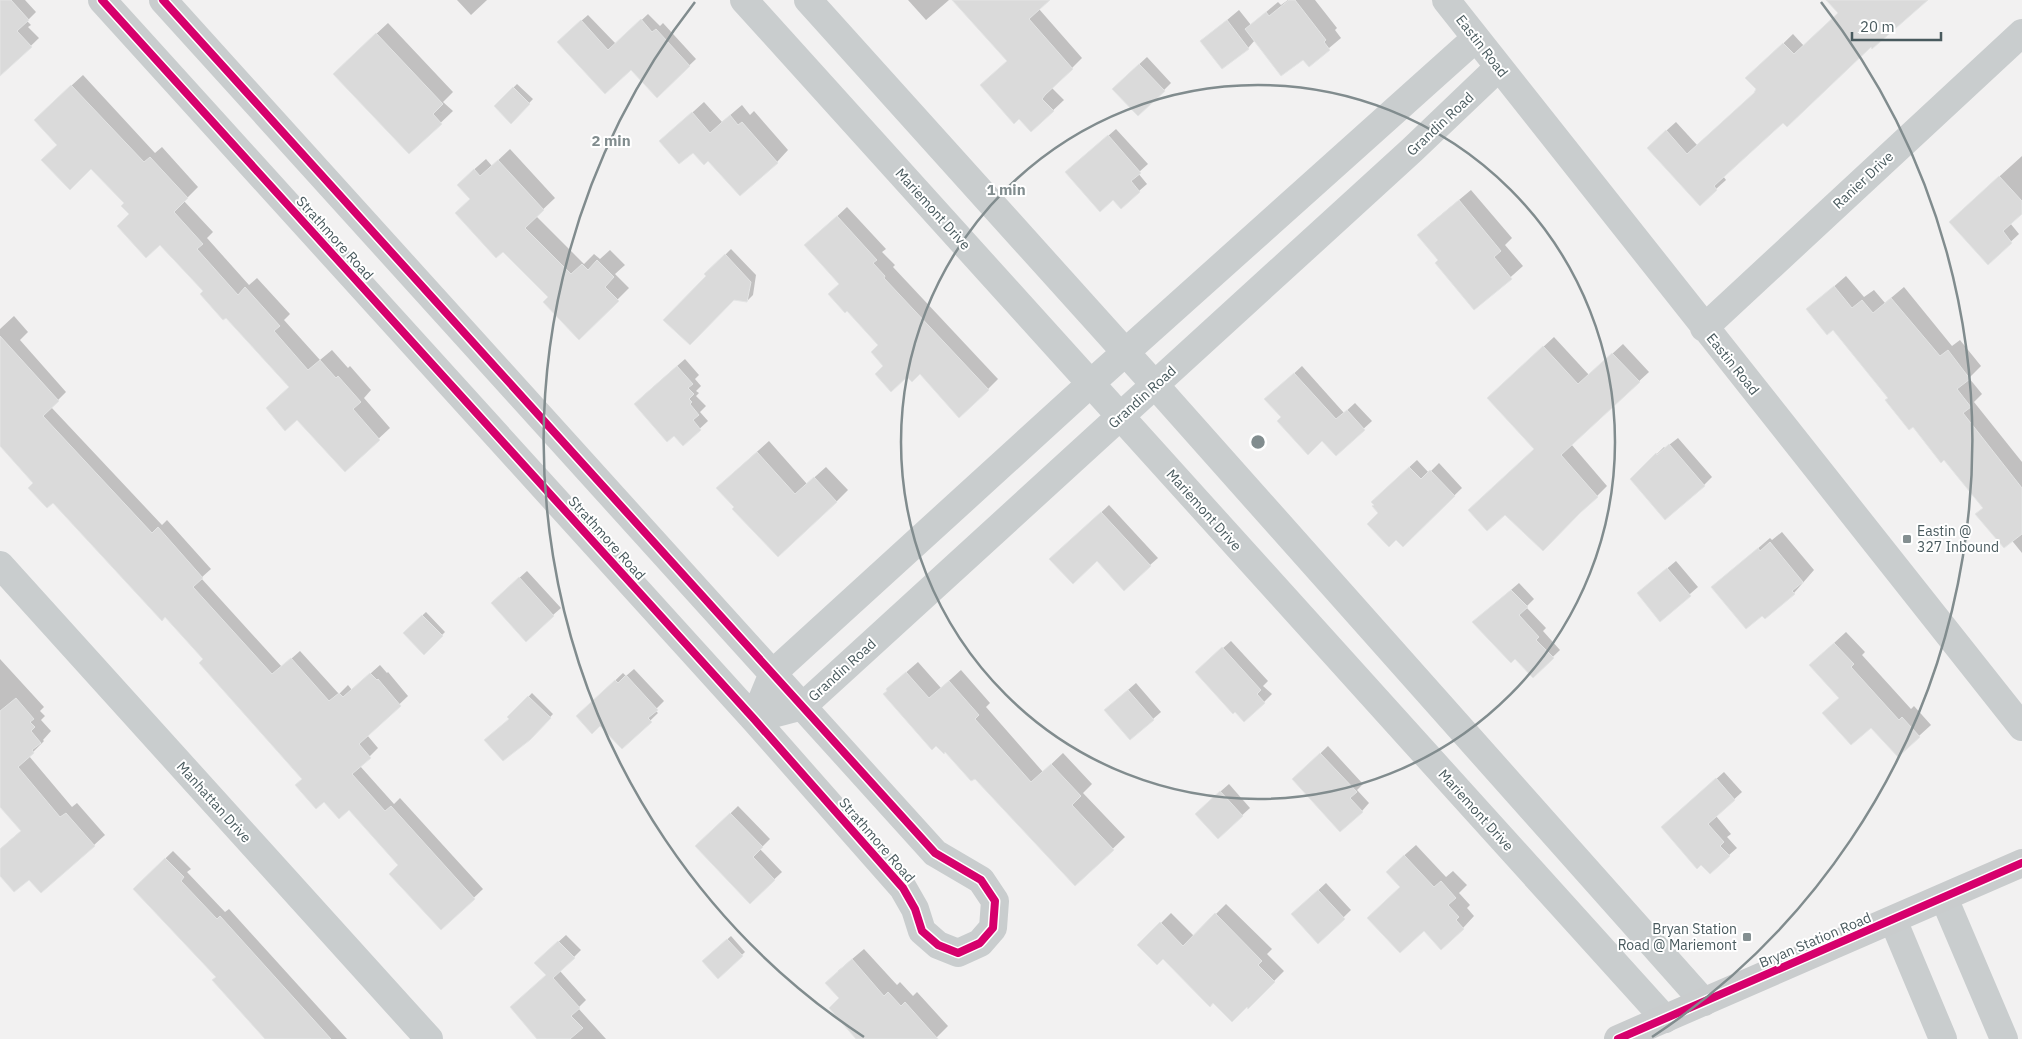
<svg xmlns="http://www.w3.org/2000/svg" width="2022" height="1039" viewBox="0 0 2022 1039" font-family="'IBM Plex Sans',sans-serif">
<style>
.shadow{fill:#0003}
.building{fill:#dadada;stroke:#e3e4e4}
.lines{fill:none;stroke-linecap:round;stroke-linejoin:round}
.minor{stroke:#c9cdce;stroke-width:28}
.secondary{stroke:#c9cccd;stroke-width:28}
.cycleway-casing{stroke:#fff;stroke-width:11}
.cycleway{stroke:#d6006c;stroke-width:8}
.ring{fill:none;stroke:#818c8e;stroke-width:2.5}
.poi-dot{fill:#848f91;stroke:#fff;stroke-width:2}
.labels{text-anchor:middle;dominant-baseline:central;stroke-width:4;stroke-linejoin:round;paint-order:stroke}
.street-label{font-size:14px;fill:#495a5e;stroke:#fff}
.poi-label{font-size:14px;fill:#495a5e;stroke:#fff;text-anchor:start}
.centre{fill:#818c8e;stroke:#fff;stroke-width:2.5}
.ring-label{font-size:15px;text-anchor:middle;font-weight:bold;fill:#818c8e;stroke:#fff;stroke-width:4;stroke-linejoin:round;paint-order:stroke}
</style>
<rect width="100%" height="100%" fill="#f2f1f1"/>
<!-- shadow -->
<path class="shadow" d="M0,0H25L36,12L27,21L31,25L28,27L39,38L11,65L0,56Z
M457,0H487L471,15Z
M908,0H949L926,20Z
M1003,0H1048L1039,9L1082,58L1052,88L1064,100L1031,131L1009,60Z
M1288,0H1315L1337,28L1335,30L1341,38L1309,65L1304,58L1255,40L1248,48L1202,41L1239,10L1251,25L1278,2L1281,5Z
M1852,0H1926L1783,122L1723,176L1726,180L1716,189L1658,138L1676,122L1697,145L1756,92L1757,69L1793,34L1804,46Z
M648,14L660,26L663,23L696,59L657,96L631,69L565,35L588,15L616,44Z
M388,23L453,92L443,102L453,111L410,152L346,62Z
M1147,57L1171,83L1164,90L1121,81Z
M83,75L155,153L162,147L198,187L184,201L213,232L207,238L249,285L257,278L290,314L284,320L320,360L332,350L348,368L350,366L371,390L364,398L390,428L345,470L290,387L204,291L130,214L125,203L91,168L58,145L46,109Z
M517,84L533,99L511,122L495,106Z
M704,102L722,122L742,105L750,115L754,111L788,150L777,162L708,159L673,130Z
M1116,129L1148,164L1138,173L1147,184L1139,191L1113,198L1075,165Z
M510,149L555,198L536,216L584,264L594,254L600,259L610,250L625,265L615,274L629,288L579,338L550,297L471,199L470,173L486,159L492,166Z
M2022,156V212L2010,223L2019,234L1988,263L1958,214Z
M1471,190L1512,238L1505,245L1523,266L1475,309L1440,260L1430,224Z
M847,207L886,249L882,252L895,265L893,267L998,379L988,389L920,373L907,376L885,366L880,345L840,283L816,236Z
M731,249L756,275L753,295L747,301L706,274Z
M1846,276L1864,297L1874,290L1885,303L1904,287L1952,346L1960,340L1981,366L1969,378L1982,394L1974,402L2022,462V553L1945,458L1890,397L1833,329L1808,309Z
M14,316L28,332L20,340L66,392L51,407L162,525L167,520L211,569L201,578L282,667L300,651L339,694L348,685L352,690L380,665L387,673L388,672L408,696L367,735L378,748L360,766L394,804L400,798L483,889L441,929L399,865L349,808L304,778L204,659L165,615L35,483L0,444V329Z
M1554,337L1589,375L1623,344L1649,372L1571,444L1607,486L1597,496L1535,449L1499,388Z
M685,359L699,375L695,379L701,386L696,391L699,393L696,396L706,406L700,412L708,421L683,444L643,396Z
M1302,366L1344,413L1355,403L1372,421L1336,454L1322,440L1282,417L1274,392Z
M1678,438L1712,477L1704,485L1632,479L1664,447L1665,448Z
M769,441L807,484L826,467L848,490L836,502L736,507L730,476Z
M1417,460L1429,473L1439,463L1462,488L1403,545L1376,505L1380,494Z
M1109,505L1158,558L1150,565L1059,552Z
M1782,532L1814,570L1794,593L1765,618L1713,587L1770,538L1772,540Z
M1676,561L1698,587L1660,620L1646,586Z
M527,571L561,608L553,615L500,595Z
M1519,583L1534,599L1526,607L1546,628L1543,631L1560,650L1533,676L1482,615Z
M426,612L445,632L424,653L404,633Z
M1846,632L1865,652L1862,655L1911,709L1914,706L1931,725L1898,755L1871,726L1822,654Z
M1231,641L1268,681L1263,686L1272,694L1264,702L1204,665Z
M0,659L44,707L40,711L45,716L41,720L51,731L43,740L44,741L29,756L72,807L77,803L105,835L94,845L30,878L0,874V849L22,830L0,798Z
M918,662L941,688L961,670L990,703L986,707L1043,772L1063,753L1092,784L1083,793L1125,837L1076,884L975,777L887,689Z
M634,669L664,701L655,710L658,713L622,748L585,709L623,673L626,676Z
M1136,683L1161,712L1153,719L1114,702Z
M532,693L553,714L529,739L509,717Z
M1328,746L1363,784L1357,790L1369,803L1362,811L1301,772Z
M1724,772L1742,792L1716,816L1731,834L1727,837L1737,848L1729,855L1670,820Z
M1229,784L1250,808L1218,837L1204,806Z
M738,806L770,839L760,849L782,872L750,902L697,846Z
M1416,845L1446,877L1453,871L1467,885L1459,893L1470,905L1467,908L1474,916L1463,928L1402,886L1399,860Z
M173,851L191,869L187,872L225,912L229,909L347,1039H266L217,977L134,889Z
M1326,883L1351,910L1318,942L1300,907Z
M1226,904L1272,949L1267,954L1284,971L1248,1007L1139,945L1171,913L1194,936Z
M566,935L581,950L560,971L586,1000L578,1008L606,1039H539L547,975L543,956Z
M731,936L745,952L718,977L703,961Z
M864,949L897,985L900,982L913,996L917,992L948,1026L935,1039H858L840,998L838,971Z"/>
<!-- building -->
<path class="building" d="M0,0H11L29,20L17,31L32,47L0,76Z
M952,0H1050L1029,19L1073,69L1045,95L1042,99L1054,111L1031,132L1019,119L1014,124L980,85L1007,61Z
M1289,0H1295L1326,40L1324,42L1330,50L1309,67L1303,60L1281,76L1245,29L1266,12L1269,16Z
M1826,0H1928L1872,49L1871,47L1787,127L1783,123L1714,186L1717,190L1700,206L1647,148L1666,130L1687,154L1754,93L1756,89L1745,78L1783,43L1794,54L1838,13Z
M641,19L652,32L656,29L690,66L657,98L631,70L605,94L557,42L581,20L608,50Z
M1227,20L1249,49L1222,69L1200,41Z
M376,33L443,104L433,114L442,124L409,154L333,74Z
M1139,64L1165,91L1138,116L1112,89Z
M71,85L144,162L150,157L188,198L174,212L203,244L197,249L238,295L245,287L280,326L274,331L308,370L320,360L336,378L338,376L361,402L353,409L380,440L345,472L297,420L285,431L266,408L289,387L226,318L223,320L200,294L203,291L160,245L146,258L117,226L129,214L121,206L124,203L91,169L70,190L41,160L57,145L34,120Z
M513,87L530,104L511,124L494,106Z
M692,112L710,133L730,115L738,125L742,122L778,163L740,196L708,161L704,165L693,153L679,164L659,141Z
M1108,135L1141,173L1131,181L1140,192L1121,209L1113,200L1100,212L1065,172Z
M498,160L544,210L525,228L571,274L582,264L588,270L597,260L614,277L605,287L619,301L579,340L543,302L548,297L503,252L496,258L455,213L470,199L457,185L474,169L480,176Z
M1999,176L2022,201V214L2003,231L2012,243L1988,265L1949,222Z
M1459,200L1501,251L1494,257L1512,279L1474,310L1435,263L1438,260L1417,235Z
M837,216L877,260L873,263L885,276L884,278L989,390L959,418L920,374L912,382L907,377L891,392L875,374L883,366L871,352L878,345L847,311L845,313L828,294L839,284L804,245Z
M725,254L751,282L747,302L734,300L690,345L663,320L706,276L704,274Z
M1834,286L1852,308L1862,300L1873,313L1891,298L1940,356L1948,350L1970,379L1957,389L1971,407L1963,413L2022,488V534L2004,548L1975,514L1983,508L1944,460L1941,463L1913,427L1909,430L1885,400L1888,398L1833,330L1827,335L1806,309Z
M0,336L59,401L43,416L152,533L158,527L203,578L193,587L272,674L291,658L329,701L339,693L343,697L370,673L377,680L378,679L401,706L359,744L371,758L352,774L385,811L391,806L475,899L441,930L389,874L398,865L349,810L339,819L324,802L316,809L295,785L302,779L199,663L203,659L165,617L162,621L53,503L47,508L28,488L33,483L0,446Z
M1543,346L1578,384L1612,353L1640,382L1561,455L1598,497L1580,513L1543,551L1505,515L1487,531L1468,510L1534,449L1487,398Z
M677,366L693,384L688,388L694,394L689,399L692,402L690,404L699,415L693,420L701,430L683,446L674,436L667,442L634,404Z
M1294,373L1336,419L1347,410L1365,430L1336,456L1322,441L1308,455L1277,421L1281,417L1264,399Z
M1669,444L1705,486L1665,520L1630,479L1656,453L1657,455Z
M757,452L795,494L814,477L837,502L778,557L732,509L734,507L716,488Z
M1409,467L1421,479L1430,470L1455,496L1403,547L1396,540L1389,547L1367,524L1378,513L1372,506L1374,505L1371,502Z
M1101,512L1151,566L1124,591L1097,561L1073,584L1049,559Z
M1770,542L1803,582L1792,591L1795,594L1765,619L1762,616L1746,629L1711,587L1758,548L1760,551Z
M1667,568L1691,596L1660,622L1637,593Z
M519,577L554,616L526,642L491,603Z
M1511,590L1528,607L1519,615L1539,637L1536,640L1554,658L1533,678L1515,659L1511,663L1472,622Z
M422,615L443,636L424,655L403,633Z
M1834,643L1854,664L1851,667L1899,720L1902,717L1920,737L1898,757L1871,728L1851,745L1822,713L1839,698L1809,665Z
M1222,647L1261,690L1257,694L1265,703L1244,722L1235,712L1233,714L1195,672Z
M906,672L929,698L949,681L979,715L975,719L1031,782L1051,764L1081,796L1072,805L1114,850L1075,886L975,779L971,781L945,752L944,754L936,746L932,750L883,694L887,691L886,689Z
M626,675L658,710L648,718L652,722L622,749L600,726L592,734L576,716L615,680L618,683Z
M1128,690L1154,720L1130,740L1104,710Z
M528,696L551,718L530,740L503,761L484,740L509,719L507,717Z
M16,698L34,719L30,722L35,727L31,731L41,743L32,750L34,753L18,767L60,817L66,813L95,846L41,893L29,880L14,892L0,876V849L21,831L0,807V711Z
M1320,753L1357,792L1350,798L1363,812L1340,832L1292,779Z
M1716,778L1735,800L1708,824L1724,842L1720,846L1730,856L1710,874L1701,865L1697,869L1661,827Z
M1220,791L1243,816L1218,839L1195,814Z
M730,813L763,847L753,857L775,880L750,904L695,846Z
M1404,855L1434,887L1441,881L1456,898L1448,905L1459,917L1456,920L1464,929L1441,950L1424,931L1400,953L1367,918L1400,887L1386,872Z
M165,858L184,877L181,881L217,919L220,916L331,1039H265L212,980L216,977L133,889Z
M1318,890L1345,919L1318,944L1291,914Z
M1215,913L1262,961L1258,965L1275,982L1248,1009L1247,1007L1232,1022L1213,1003L1210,1007L1163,959L1157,965L1137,945L1160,922L1183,946Z
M727,939L743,956L718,979L702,961Z
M558,941L575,958L553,978L580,1008L571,1016L583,1028L570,1039H537L510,1007L546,975L534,963Z
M852,959L884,996L888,992L901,1006L905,1002L938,1039H856L829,1008L839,998L825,983Z"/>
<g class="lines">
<!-- minor -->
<path class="minor" d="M102,0L754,719L903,888L915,909L922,931L938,945L958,953L980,943L993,928L995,901L981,880L935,853L163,0
M744,0L1665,1019
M808,0L1155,385L1704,1002
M1446,0L2022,727
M1704,328L2022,33
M0,565L429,1039
M754,719L773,673L1090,384L1476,38
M754,719L803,706L1412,150L1499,67
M1944,898L2004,1039
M1893,920L1943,1039"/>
<!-- secondary -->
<path class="secondary" d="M1618,1039L2022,863"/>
<defs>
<path id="cycleway" d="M102,0L754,719L903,888L915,909L922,931L938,945L958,953L980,943L993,928L995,901L981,880L935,853L163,0
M1618,1039L2022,863"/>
</defs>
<!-- cycleway casing -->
<use href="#cycleway" class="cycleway-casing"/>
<!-- cycleway -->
<use href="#cycleway" class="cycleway"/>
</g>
<!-- distance rings -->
<g class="ring">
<circle cx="1258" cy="442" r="357"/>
<path d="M864 1037A714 714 0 0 1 695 2M1821 2A714 714 0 0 1 1652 1037"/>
</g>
<!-- markers -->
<g class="poi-dot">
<rect x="1902" y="534" width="10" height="10" rx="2.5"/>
<rect x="1742" y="932" width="10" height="10" rx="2.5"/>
</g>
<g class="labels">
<!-- street labels -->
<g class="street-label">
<text transform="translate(1482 46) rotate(52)">Eastin Road</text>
<text transform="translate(1440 124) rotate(-43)">Grandin Road</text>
<text transform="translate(1863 180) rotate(-43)">Ranier Drive</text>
<text transform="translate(933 209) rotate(48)">Mariemont Drive</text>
<text transform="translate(335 238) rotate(48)">Strathmore Road</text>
<text transform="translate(1733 364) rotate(51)">Eastin Road</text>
<text transform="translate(1142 397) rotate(-42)">Grandin Road</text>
<text transform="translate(1204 510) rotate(48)">Mariemont Drive</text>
<text transform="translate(607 538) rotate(48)">Strathmore Road</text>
<text transform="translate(842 670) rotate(-42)">Grandin Road</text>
<text transform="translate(214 802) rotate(48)">Manhattan Drive</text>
<text transform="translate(1476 810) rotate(48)">Mariemont Drive</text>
<text transform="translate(877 840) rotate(49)">Strathmore Road</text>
<text transform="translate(1815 940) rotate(-23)">Bryan Station Road</text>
</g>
<!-- poi labels -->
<g class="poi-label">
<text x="1917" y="531">Eastin @<tspan x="1917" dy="16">327 Inbound</tspan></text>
<text x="1737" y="929" text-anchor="end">Bryan Station<tspan x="1737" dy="16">Road @ Mariemont</tspan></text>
</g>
</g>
<circle cx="1258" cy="442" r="8" class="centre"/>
<g class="ring-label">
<text x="611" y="146">2 min</text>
<text x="1006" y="195">1 min</text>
</g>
<!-- scale -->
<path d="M1852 32v8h89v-8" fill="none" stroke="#495a5e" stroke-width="2.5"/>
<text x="1860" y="32" font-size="15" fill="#495a5e" stroke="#ffffff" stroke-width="4" paint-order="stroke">20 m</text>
</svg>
